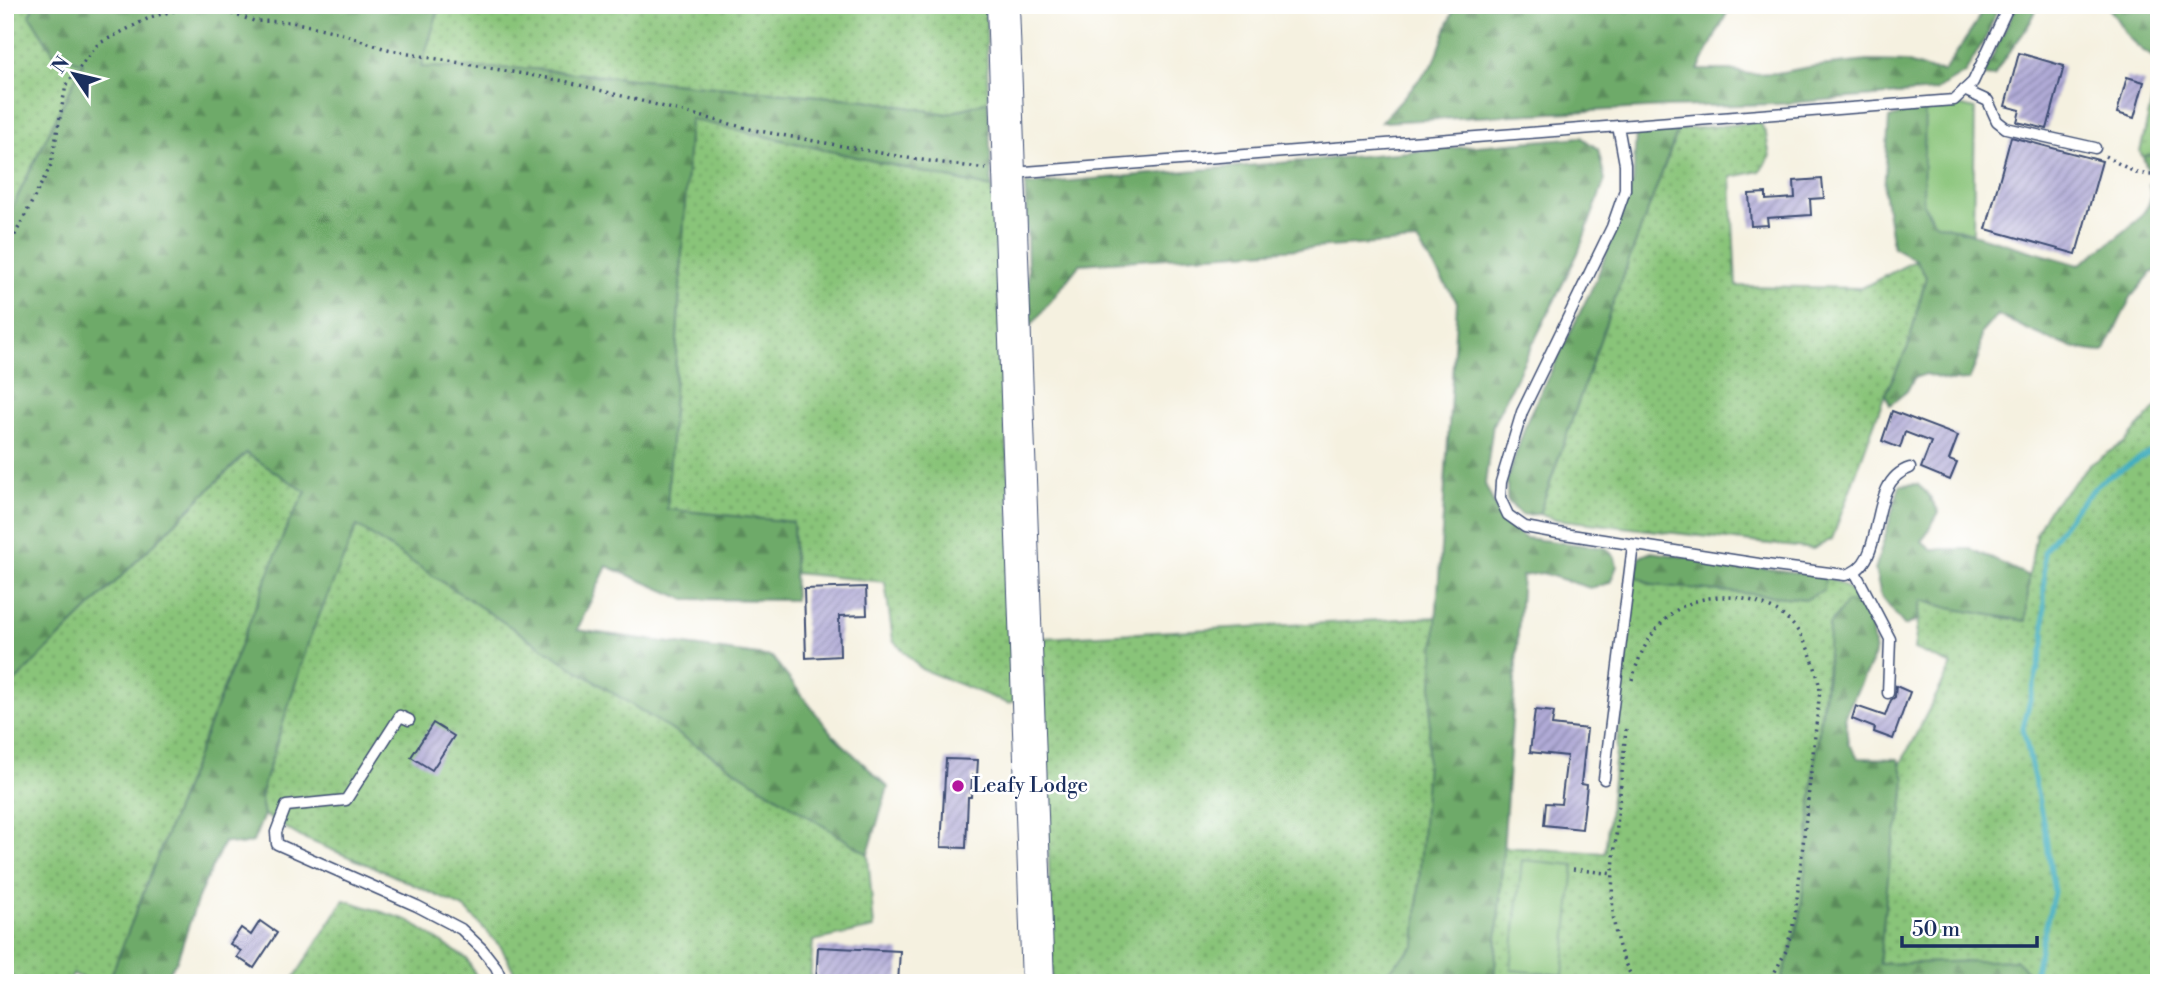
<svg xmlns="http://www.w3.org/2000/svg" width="2164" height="988" viewBox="0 0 2164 988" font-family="'Libre Bodoni',serif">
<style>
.grass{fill:url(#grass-dots);stroke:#527a6c;stroke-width:2}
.forest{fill:url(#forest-firs);stroke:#446c64;stroke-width:2}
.garden{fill:#89c479;stroke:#527a6c;stroke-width:2}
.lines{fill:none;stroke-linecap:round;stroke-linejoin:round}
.stream{stroke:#42aec0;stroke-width:5}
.building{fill:url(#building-hatch)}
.lane-casing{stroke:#3c4c72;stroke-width:13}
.secondary-casing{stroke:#3c4c72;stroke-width:34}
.path{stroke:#3c4c72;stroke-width:3.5;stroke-dasharray:2 5;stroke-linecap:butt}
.lane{stroke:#fff;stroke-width:10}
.secondary{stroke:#fff;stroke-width:32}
.poi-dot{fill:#b5179e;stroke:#fff;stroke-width:2.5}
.labels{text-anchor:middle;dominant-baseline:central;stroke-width:5;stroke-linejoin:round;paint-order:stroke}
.poi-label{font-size:21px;fill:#1b2f5e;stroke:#fff;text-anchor:start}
</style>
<defs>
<pattern id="grass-dots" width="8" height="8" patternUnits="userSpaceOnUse" patternTransform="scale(1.75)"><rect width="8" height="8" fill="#89c479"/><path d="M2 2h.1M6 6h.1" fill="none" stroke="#6fa066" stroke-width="1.8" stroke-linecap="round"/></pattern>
<pattern id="forest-firs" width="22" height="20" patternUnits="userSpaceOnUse" patternTransform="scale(1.75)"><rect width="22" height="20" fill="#6eaa69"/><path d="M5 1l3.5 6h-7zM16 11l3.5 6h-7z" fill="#5a8b5a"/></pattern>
<pattern id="building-hatch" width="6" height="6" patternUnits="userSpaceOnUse" patternTransform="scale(1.75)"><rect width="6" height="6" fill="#b0aad6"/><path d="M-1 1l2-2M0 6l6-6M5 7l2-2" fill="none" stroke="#8e8bb1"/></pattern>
</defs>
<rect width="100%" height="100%" fill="#fff"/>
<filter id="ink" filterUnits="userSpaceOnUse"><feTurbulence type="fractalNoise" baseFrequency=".0143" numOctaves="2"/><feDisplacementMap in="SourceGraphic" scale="14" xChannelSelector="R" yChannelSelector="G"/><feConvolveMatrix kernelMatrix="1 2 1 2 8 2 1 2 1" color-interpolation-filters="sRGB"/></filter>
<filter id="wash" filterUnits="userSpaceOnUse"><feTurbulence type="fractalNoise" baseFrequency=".00686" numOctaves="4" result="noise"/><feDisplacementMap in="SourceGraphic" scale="28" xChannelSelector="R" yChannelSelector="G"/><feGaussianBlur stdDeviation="1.57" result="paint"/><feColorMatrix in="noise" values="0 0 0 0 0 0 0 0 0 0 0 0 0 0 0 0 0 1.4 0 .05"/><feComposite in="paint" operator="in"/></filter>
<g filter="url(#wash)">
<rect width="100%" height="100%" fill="#f5f1e0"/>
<!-- grass -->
<path class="grass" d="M5,5H33L30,16L83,63L5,222Z
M440,5H986L988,101L947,114L866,100L692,85L534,69L421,67Z
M2159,70V152L2143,157L2140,152Z
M690,119L992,188L1004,382L1018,698L1009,704L921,669L893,640L885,582L794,573L793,522L667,510Z
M1760,122L1766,134L1770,157L1760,171L1731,177L1736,286L1862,288L1916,260L1926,277L1908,347L1885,394L1832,539L1813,549L1554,519L1539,514L1614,300L1678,130Z
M2159,405V983H2023L2026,970L1879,965C1883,927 1885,888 1891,850C1897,821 1911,794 1900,765L1952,665L1914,649L1921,600L1949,608L2026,621L2029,576L2036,534L2048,510L2091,464L2125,442Z
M246,453L306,492L288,524L108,983H93L73,974L68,983H24L5,973V691Z
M356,525L575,669L868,854L874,928L813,941L810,983H520L501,947L466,909L390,874L301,837L264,815L260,796L310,637Z
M1635,576L1653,585L1807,599L1821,576C1840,582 1849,586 1859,604L1847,602L1829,651L1814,766L1809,835L1800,918L1781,983H1494L1503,847L1605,853Z
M1438,617L1415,945L1376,983H1052L1043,638Z
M344,900L407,920L467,959L480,983H291Z"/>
<!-- forest -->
<path class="forest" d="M33,5H440L421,67L534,69L692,85L866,100L947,114L988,101L992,188L690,119L667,509L793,522L795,600L684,599L607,566L577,630L772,657L833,735L888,787L868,854L575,669L357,526L310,637L260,796L264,815L253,842L241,845L224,842L199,895L177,960L161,983H108L288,524L306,492L246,453L5,691V222L83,63L54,54L30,16Z
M1455,5H1731L1698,70H1730L1749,74L1777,73L1810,67L1868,61L1906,62L1929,70L1944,71L1975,25L1984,5H1999L1987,35L1965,73L1935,91L1778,104L1666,107L1381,122L1434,63Z
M2017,5H2038C2029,33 2006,50 1994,77L1983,76Z
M2106,5H2153L2159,8V60C2148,55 2138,47 2130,39C2121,28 2116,15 2106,5Z
M1925,110L1923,204L1935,223L2079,265C2098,250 2144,223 2150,200C2151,195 2150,189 2149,184H2159V272L2155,271L2151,273L2131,297L2104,352C2066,351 2032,331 1997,315L1981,333L1979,356L1969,380L1949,381L1926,374L1914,378L1907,391L1890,405L1885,394L1908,347L1926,277L1916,260L1893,247L1884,191L1889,118L1906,112Z
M1678,130L1614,300L1539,514L1521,515L1507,500V480L1528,418L1596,280L1633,182L1636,133Z
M1581,137L1598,149L1605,180L1578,253L1493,424L1485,484L1500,518L1525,538L1606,548L1615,558L1617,566L1610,583L1590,588L1542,573L1522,576L1494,983H1376L1415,945L1457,302L1417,241L1080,264L1030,327L1025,185Z
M2159,152V173L2148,172L2143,157Z
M1917,484L1928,494L1939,512L1922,541L1931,549H1971L2029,576L2026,621L1949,608L1921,600L1917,620L1905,626L1881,596L1875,570L1900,485Z
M1651,552L1821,576L1825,580L1824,590L1807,599L1653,585L1635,576L1640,557Z
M1847,602L1859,604L1871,622L1875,655L1845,715L1848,743L1858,758L1898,759L1905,779L1902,812L1891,850L1879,964L2015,960L2026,970L2023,983H1781L1800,918L1809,835L1814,766L1827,676L1829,625Z"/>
<!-- garden -->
<path class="garden" d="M1959,105L1975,109L1973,233L1935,223L1923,204L1925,110Z
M1522,860L1574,865L1563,975L1511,970Z"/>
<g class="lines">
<!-- stream -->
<path class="stream" d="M2032,983L2054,892L2045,830L2023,728L2044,644V551L2075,509L2100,482L2159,447"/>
</g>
<g id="blocks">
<!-- building -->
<path class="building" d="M2019,53L2064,66L2047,129L2017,122L2020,110L2005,106Z
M2127,77L2144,82L2134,118L2117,113Z
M2011,137L2102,161L2076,254L1986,229Z
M1822,179L1824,198L1810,199L1811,215L1767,218L1768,225L1751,226L1749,194L1766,193V200L1795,198L1794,181Z
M1892,411L1958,436L1949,460L1957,463L1950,480L1921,468L1931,442L1905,432L1900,448L1882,441Z
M866,587L867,615L839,616L840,656L806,658L804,589Z
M1896,686L1910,692L1893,739L1874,732L1875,728L1852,719L1856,706L1885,716L1891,700L1895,697Z
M1535,710L1554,712L1552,725L1587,729L1581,784L1587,785L1582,829L1544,825L1546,803L1561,804L1567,756L1530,752Z
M433,723L454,736L432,770L411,757Z
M946,759L978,760L977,776L972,775L971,797H968L966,848L941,847Z
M260,921L277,933L254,968L237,957L241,951L230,944L241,928L251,935Z
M818,947L900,951L898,983H816Z"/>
</g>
</g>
<g filter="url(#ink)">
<use href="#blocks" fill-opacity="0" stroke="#3c4c72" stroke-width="2"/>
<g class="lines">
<defs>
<path id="lane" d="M1964,90L1988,101L1997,121L2006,128L2095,148
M1618,126L1625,164V190L1612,227L1522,412L1501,482L1500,498L1508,515L1525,527L1558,533L1759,564L1845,575C1890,565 1864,482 1910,468
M1012,173L1954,100L1973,82L2009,5
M1855,572L1890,639L1888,693
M409,720L400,716L346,800L286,806L276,832L277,844L417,906L461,929L482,949L496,967L503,983
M1604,779L1633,545"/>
<path id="secondary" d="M1003,5L1038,983"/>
</defs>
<!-- lane casing -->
<use href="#lane" class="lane-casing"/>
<!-- secondary casing -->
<use href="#secondary" class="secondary-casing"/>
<!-- path -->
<path class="path" d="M205,5L254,21L292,22L337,32L383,48L409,54L564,81L754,130L908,158L986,169
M2105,156L2136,173L2159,176
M5,254L51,165L66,85L98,44L151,17L195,5
M1632,680C1639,655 1649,633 1670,615C1701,589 1754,592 1786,618C1806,635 1816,665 1820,690L1795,917L1786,951L1769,983
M1626,729C1623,761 1620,794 1617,826C1612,879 1604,936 1636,983
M1573,869L1613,874"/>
<!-- lane -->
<use href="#lane" class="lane"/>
<!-- secondary -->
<use href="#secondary" class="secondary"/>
</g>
</g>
<!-- markers -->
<circle class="poi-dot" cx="958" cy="786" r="7"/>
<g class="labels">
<!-- poi labels -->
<g class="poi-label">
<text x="972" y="786">Leafy Lodge</text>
</g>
</g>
<!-- margin -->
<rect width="2164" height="988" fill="none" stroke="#fff" stroke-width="28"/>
<!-- north arrow -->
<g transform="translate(74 74) rotate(305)" stroke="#ffffff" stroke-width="5" paint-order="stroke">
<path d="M0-5L12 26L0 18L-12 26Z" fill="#1b2f5e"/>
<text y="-10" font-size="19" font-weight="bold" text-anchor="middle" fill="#1b2f5e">N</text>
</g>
<!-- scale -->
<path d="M1902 936v10h135v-10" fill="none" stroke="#1b2f5e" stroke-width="3.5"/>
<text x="1912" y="936" font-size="21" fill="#1b2f5e" stroke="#ffffff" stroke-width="5" paint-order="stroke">50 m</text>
</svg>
